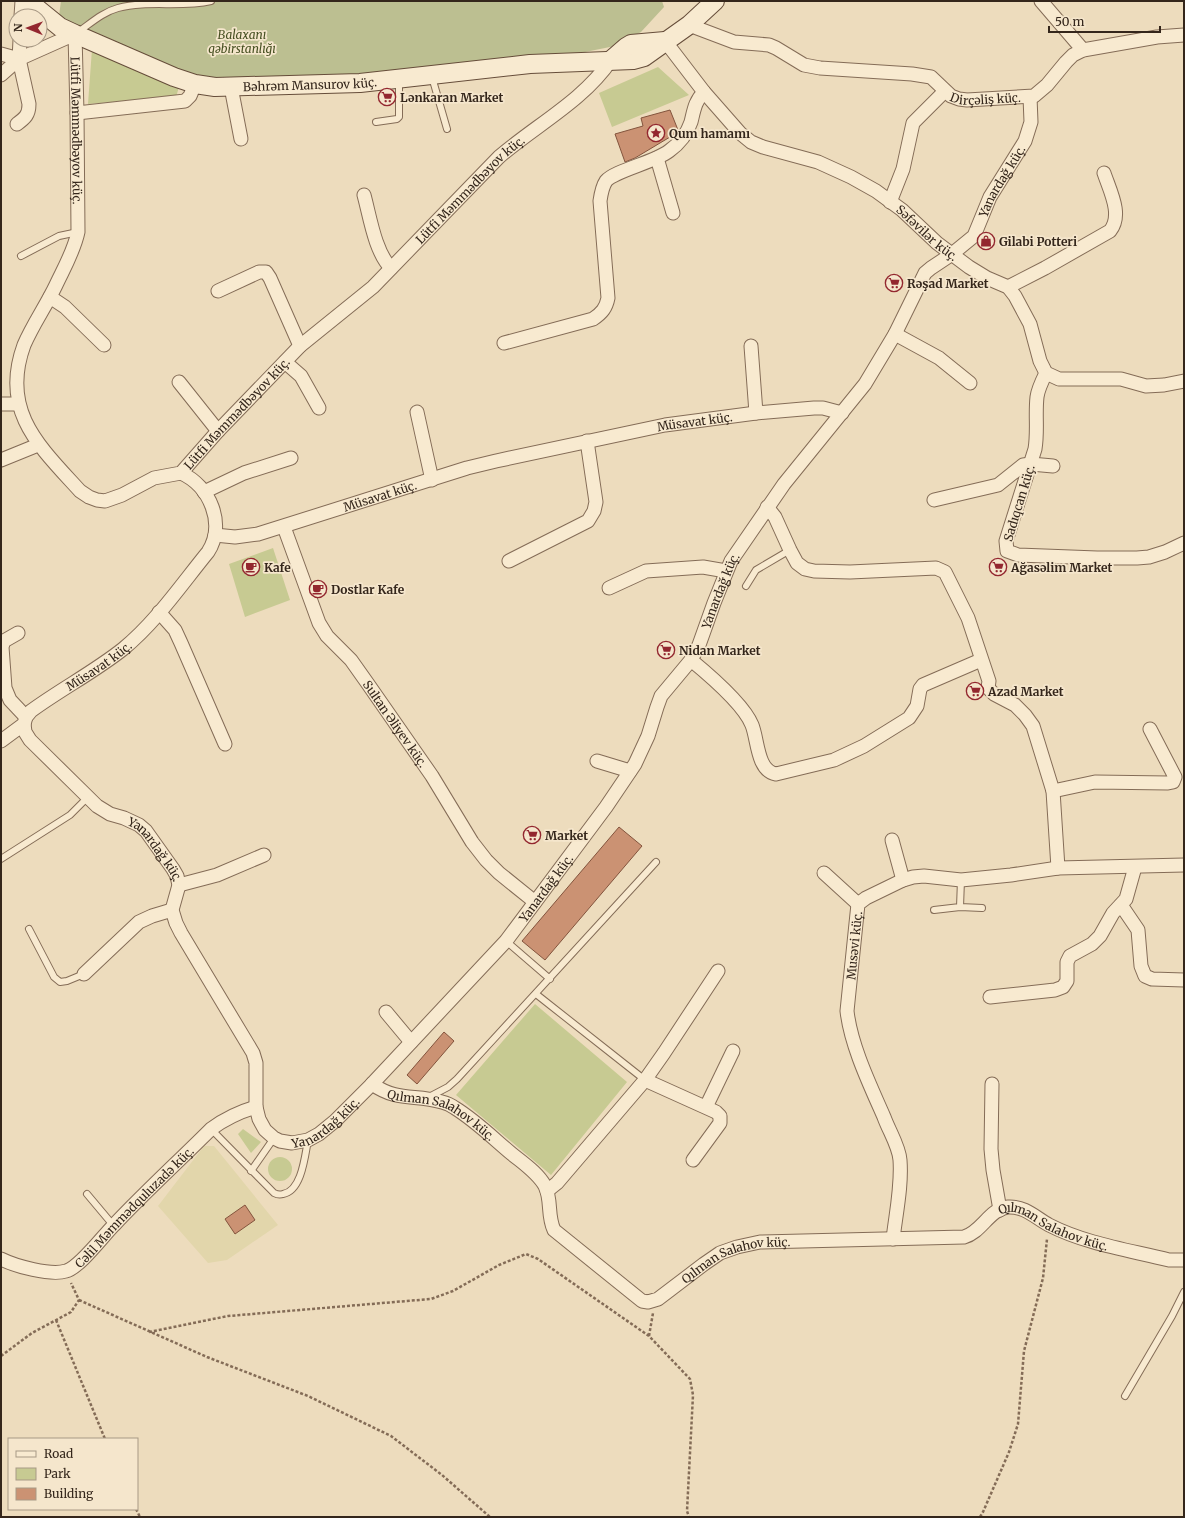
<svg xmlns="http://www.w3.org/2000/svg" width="1185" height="1518" viewBox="0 0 1185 1518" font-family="Merriweather,serif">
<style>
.farmland{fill:#e2d6ab}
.green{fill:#c7ca92}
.cemetery{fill:#bcbf91}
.building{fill:#cb9273;stroke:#83543d}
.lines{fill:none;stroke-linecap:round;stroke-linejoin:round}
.lane-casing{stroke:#846c57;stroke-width:8}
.street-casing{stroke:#846c57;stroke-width:15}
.secondary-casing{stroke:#664d3a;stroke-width:20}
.path{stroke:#846c57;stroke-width:2.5;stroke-dasharray:3 2;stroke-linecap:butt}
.lane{stroke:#f8ead0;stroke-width:6}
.street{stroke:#f8ead0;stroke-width:13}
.secondary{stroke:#f8ead0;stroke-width:18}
.labels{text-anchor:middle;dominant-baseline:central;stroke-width:3.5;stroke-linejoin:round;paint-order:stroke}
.park-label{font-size:12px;font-style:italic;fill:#475022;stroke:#f5e6cc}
.street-label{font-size:12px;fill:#34261b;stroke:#f5e6cc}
.poi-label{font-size:12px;font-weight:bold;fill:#34261b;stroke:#f5e6cc;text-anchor:start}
</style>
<rect width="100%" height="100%" fill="#eddcbd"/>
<!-- farmland -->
<path class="farmland" d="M204,1146H214L278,1225L227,1260L208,1263L158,1206Z"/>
<!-- green -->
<path class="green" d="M92,49L179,87L176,97L88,104Z
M658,67L689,95L612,127L599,93Z
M273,548L290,600L245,617L229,564Z
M535,1004L627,1082L551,1175L456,1095Z
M243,1129L261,1142L251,1153L238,1134Z
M268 1169a12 12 0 1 1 24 0a12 12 0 1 1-24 0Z"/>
<!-- cemetery -->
<path class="cemetery" d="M61,1H662L664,7L641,32L615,46L580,53L484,62L354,78L276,79L198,78L85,33L59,16Z"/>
<!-- building -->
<path class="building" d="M670,110L678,130L675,134L635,158L625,162L615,134L643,126L641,118Z
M619,827L642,846L545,960L522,941Z
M444,1032L454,1041L417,1084L407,1075Z
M245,1205L255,1220L235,1234L225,1219Z"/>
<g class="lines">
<defs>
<path id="lane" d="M78,32C91,23 103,12 118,8C148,0 181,8 211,1
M432,77L447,129
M376,122L397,119L399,117V81
M21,256L59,236L78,232
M746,586L756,570L790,550
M1,859L70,815L87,798
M960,907L961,880
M934,910L960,907L982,908
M29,929L54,977L60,982L67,981L84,974
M506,941L550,979
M536,994L645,1080
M429,1097L448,1087L457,1079L656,862
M211,1129L274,1193C276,1194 280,1195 283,1194C302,1191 305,1155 308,1140
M251,1171L274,1138
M87,1194L113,1225
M1125,1396L1172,1316L1184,1292"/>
<g id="street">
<path d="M1041,1L1083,50"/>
<path d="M21,16L22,1"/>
<path id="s1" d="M689,25L734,42L769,45L776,48L804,65L820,68L912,74L931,77L951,96L959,99L967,100L1034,96L1047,85L1066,62L1073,55L1083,50L1157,37L1184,35"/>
<path id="s2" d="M665,41L704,92L740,133L751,142L763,147L818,162L851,177L876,191L902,210L937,243L969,267L987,278L1008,287L1015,296L1030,324L1040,361L1046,373L1059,379H1121L1146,386L1164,385L1184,381"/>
<path d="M1,54L19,59"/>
<path id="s3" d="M1,75L19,59L75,34L77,113L78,232C74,251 64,268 56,285C46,306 33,324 24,345C0,411 39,446 80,491L89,497L97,500L105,501L122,495L154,478L181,473L218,431L300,346L373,287L499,157C536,125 583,101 611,60"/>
<path d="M231,87L241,139"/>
<path d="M77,113L185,101L190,96L195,84"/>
<path d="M17,124C25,118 29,115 29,104L19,59L20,40"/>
<path d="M657,158L673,213"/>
<path d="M364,195C370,217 375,252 391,268"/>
<path d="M890,202L903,169L913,123L945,91"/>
<path d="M1008,287L1045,268L1110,231C1123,215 1110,191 1104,173"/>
<path d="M218,291L259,272H266L270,278L300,346"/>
<path d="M50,297L65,307L104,345"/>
<path d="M895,334L939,358L970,383"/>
<path d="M504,343L593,319C602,313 606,308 608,298L600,201C601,194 602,187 606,181C614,171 655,162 669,151C679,144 687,134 691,122C694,110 695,101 704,92"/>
<path d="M751,346L756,413"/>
<path d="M285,362L301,376L319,408"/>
<path d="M1046,373C1042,381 1038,389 1037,397C1035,415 1038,431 1035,449L1006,541L1007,551L1018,555L1097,558H1137L1149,557L1165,552L1184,543"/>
<path d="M179,382L218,431"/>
<path d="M1,404H16"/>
<path d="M417,412L432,480"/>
<path d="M1,460L38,445"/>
<path d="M204,492L244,473L291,458"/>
<path d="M934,500L998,485L1023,465L1031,464L1053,466"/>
<path d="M767,507L775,517L790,550L797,563L805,569L814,571L850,572L936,568L945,572L968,618L989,681L988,688L994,694L1015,705L1025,715L1033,726L1053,791L1058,868"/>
<path id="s4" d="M284,527L319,623L327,636L351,660L368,684L432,776L472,842L486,860L499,873L535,902"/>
<path id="s5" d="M215,535L235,537L258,534L467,468L496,461L665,425L756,413L814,408H823L842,413"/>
<path d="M509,561L588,521L594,511L596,502L587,441"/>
<path d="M609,588L646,571L703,567L726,571"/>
<path d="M159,612L175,630L181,643L225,744"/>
<path d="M18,633L4,641L2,647L5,688L10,700L26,717"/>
<path d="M691,660C708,674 744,705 752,725C758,740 757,771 776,774L834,760L864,746L909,718L917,706L920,689L923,685L981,660"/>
<path id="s6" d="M24,724L25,732L30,740L97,806L110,814L124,818L139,825L146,831L173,869L177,876L179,885L172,910L176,923L181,933L253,1053L256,1063V1107L259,1119L265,1130L274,1138L280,1141L292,1143L308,1140L319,1134L335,1121L372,1084L506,941L606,807L635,764L648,736L657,707L661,696L691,660L699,645L714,603L731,561L784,484L865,384L895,334L925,273L931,268L952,254L974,236L990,197L1025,141L1031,122L1030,97"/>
<path id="s7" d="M1,741L24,724L26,717L31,711C61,689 94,672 123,649C156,622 181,585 208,552C226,524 210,486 181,473"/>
<path d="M597,761L630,771"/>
<path d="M1053,791L1095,782L1168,783L1173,782L1175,777L1150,729"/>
<path d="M892,840L903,880"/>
<path d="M824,873L858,904"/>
<path d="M179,885L217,875L264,855"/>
<path d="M1121,905L1138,930L1141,966L1145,976L1152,979L1184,980"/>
<path d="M84,974L139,922L152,916L172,910"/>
<path d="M990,997L1055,990L1063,987L1067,981V962L1070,956L1092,944L1100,936L1113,913L1126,899L1135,867"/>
<path d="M386,1012L411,1042"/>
<path d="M645,1080L716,1112L720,1116V1123L693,1160"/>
<path id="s8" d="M372,1084C398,1102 414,1094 442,1102C446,1103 451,1105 455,1108C476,1121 494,1139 512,1154C523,1163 538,1173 545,1186C552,1200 547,1215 554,1230L642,1301L648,1302L658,1299L704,1264L720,1253L737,1247L760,1242L964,1237C982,1232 989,1209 1008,1207C1025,1206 1036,1218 1049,1225C1086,1244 1129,1250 1169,1260H1184"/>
<path d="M992,1084L991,1149L993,1170L1000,1210"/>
<path d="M706,1107L733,1051"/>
<path d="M547,1191L557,1183L645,1080L664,1053L718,971"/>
<path id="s9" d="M893,1239C896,1213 902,1186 900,1160C899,1146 889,1131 884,1117C870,1085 851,1046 847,1011L858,904L866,898L903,880L913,877L924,876L961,880L1011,875L1058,868L1184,865"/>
<path id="s10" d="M1,1259C15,1266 51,1276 66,1271C79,1268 103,1236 114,1225C145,1192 179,1161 211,1129C226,1118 239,1112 256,1107"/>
</g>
<g id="secondary">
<path id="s11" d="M28,1L60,27L75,34L174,77L195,84L215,87L360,83L530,64L633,60L644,57L689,25L715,1"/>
<path d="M611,60L626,47L631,44L665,41"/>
</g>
</defs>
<!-- lane casing -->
<use href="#lane" class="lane-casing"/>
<!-- street casing -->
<use href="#street" class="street-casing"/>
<!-- secondary casing -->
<use href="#secondary" class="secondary-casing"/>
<!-- path -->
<path class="path" d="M79,1300L207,1357L308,1396L391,1436L442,1475L490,1517
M56,1320L105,1439
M149,1332L228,1316L431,1299L453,1291L499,1265L526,1254L538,1259L649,1336L690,1379L693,1395L687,1511L689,1517
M649,1336L653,1313
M1,1356L32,1333L71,1312L79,1300L71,1283
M136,1509L140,1517
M980,1517L983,1512L1009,1452L1018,1424L1024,1351L1043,1278L1047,1239"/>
<!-- lane -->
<use href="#lane" class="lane"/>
<!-- street -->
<use href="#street" class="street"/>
<!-- secondary -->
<use href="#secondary" class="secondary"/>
</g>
<!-- icons -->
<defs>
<symbol id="supermarket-ring" viewBox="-11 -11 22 22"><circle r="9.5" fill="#f5e6cc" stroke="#93272f" stroke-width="1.5"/><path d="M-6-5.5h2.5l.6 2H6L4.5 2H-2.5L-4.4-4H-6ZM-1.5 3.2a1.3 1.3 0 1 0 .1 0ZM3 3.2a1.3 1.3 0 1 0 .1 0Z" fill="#93272f"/></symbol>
<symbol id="sight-ring" viewBox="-11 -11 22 22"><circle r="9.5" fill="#f5e6cc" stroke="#93272f" stroke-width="1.5"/><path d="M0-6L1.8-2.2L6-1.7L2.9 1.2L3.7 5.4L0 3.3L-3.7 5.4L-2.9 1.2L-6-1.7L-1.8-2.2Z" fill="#93272f"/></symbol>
<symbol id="shop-ring" viewBox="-11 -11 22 22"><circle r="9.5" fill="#f5e6cc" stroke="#93272f" stroke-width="1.5"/><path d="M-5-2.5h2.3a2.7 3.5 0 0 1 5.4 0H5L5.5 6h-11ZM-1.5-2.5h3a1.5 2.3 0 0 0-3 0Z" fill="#93272f"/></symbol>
<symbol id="cafe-ring" viewBox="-11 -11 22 22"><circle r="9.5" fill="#f5e6cc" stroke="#93272f" stroke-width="1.5"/><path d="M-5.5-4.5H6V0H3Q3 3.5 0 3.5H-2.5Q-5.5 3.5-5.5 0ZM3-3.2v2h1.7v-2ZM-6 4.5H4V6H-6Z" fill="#93272f"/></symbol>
</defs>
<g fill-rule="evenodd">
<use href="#supermarket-ring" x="377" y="87" width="20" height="20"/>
<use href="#sight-ring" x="646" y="123" width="20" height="20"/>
<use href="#shop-ring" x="976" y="231" width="20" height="20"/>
<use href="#supermarket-ring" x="884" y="273" width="20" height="20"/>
<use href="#cafe-ring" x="241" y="557" width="20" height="20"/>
<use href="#supermarket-ring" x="988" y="557" width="20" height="20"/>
<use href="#cafe-ring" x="308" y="579" width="20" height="20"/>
<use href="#supermarket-ring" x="656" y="640" width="20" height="20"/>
<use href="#supermarket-ring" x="965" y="681" width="20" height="20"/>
<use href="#supermarket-ring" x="522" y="825" width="20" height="20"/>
</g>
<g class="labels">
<!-- park labels -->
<g class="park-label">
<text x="242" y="34">Balaxanı<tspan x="242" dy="14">qəbirstanlığı</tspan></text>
</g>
<!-- street labels -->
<g class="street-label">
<text stroke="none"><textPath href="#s11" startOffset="303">Bəhrəm Mansurov küç.</textPath></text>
<text stroke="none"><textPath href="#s1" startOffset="314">Dirçəliş küç.</textPath></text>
<text stroke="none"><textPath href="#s3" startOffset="182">Lütfi Məmmədbəyov küç.</textPath></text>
<text stroke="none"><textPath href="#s6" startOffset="1747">Yanardağ küç.</textPath></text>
<text stroke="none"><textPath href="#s3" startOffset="1091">Lütfi Məmmədbəyov küç.</textPath></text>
<text stroke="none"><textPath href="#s2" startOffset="334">Səfəvilər küç.</textPath></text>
<text stroke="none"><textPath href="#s3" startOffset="767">Lütfi Məmmədbəyov küç.</textPath></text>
<text stroke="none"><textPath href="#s5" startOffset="495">Müsavat küç.</textPath></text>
<text stroke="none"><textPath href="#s5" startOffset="171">Müsavat küç.</textPath></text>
<text transform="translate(1019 503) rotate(-73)">Sadıqcan küç.</text>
<text stroke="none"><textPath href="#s6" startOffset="1244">Yanardağ küç.</textPath></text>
<text stroke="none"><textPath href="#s7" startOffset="125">Müsavat küç.</textPath></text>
<text stroke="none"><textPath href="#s4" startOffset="229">Sultan Əliyev küç.</textPath></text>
<text stroke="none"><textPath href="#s6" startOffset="187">Yanardağ küç.</textPath></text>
<text stroke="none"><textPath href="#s6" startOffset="896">Yanardağ küç.</textPath></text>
<text stroke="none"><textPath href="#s9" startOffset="304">Musəvi küç.</textPath></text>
<text stroke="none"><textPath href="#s8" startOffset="77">Qılman Salahov küç.</textPath></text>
<text stroke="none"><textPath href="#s6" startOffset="572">Yanardağ küç.</textPath></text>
<text stroke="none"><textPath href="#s10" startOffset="161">Cəlil Məmmədquluzadə küç.</textPath></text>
<text stroke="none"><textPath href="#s8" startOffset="808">Qılman Salahov küç.</textPath></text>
<text stroke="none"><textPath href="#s8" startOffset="472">Qılman Salahov küç.</textPath></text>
</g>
<!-- poi labels -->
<g class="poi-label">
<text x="400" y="97">Lənkaran Market</text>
<text x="669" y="133">Qum hamamı</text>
<text x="999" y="241">Gilabi Potteri</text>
<text x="907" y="283">Rəşad Market</text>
<text x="264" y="567">Kafe</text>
<text x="1011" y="567">Ağasəlim Market</text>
<text x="331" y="589">Dostlar Kafe</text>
<text x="679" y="650">Nidan Market</text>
<text x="988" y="691">Azad Market</text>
<text x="545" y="835">Market</text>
</g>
</g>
<!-- border -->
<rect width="1185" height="1518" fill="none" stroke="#34261b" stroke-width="4"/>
<!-- legend -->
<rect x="8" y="1438" width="130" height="72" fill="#f5e6cc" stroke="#a89985"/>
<rect x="16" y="1451" width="20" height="6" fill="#f8ead0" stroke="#a89985"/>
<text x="44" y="1458" font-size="12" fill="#34261b">Road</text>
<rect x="16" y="1468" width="20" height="12" fill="#c7ca92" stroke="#a89985"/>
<text x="44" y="1478" font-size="12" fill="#34261b">Park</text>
<rect x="16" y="1488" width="20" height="12" fill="#cb9273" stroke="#a89985"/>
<text x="44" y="1498" font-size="12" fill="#34261b">Building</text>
<!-- north arrow -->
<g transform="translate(28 28) rotate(271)"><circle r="19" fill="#f5e6cc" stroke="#a89985"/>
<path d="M0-3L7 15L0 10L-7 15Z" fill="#93272f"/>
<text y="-6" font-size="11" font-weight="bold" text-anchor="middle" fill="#34261b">N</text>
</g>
<!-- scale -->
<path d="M1049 26v6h111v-6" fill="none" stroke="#34261b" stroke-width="2"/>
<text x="1055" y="26" font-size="12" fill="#34261b" stroke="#f5e6cc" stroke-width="3" paint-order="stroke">50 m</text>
</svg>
